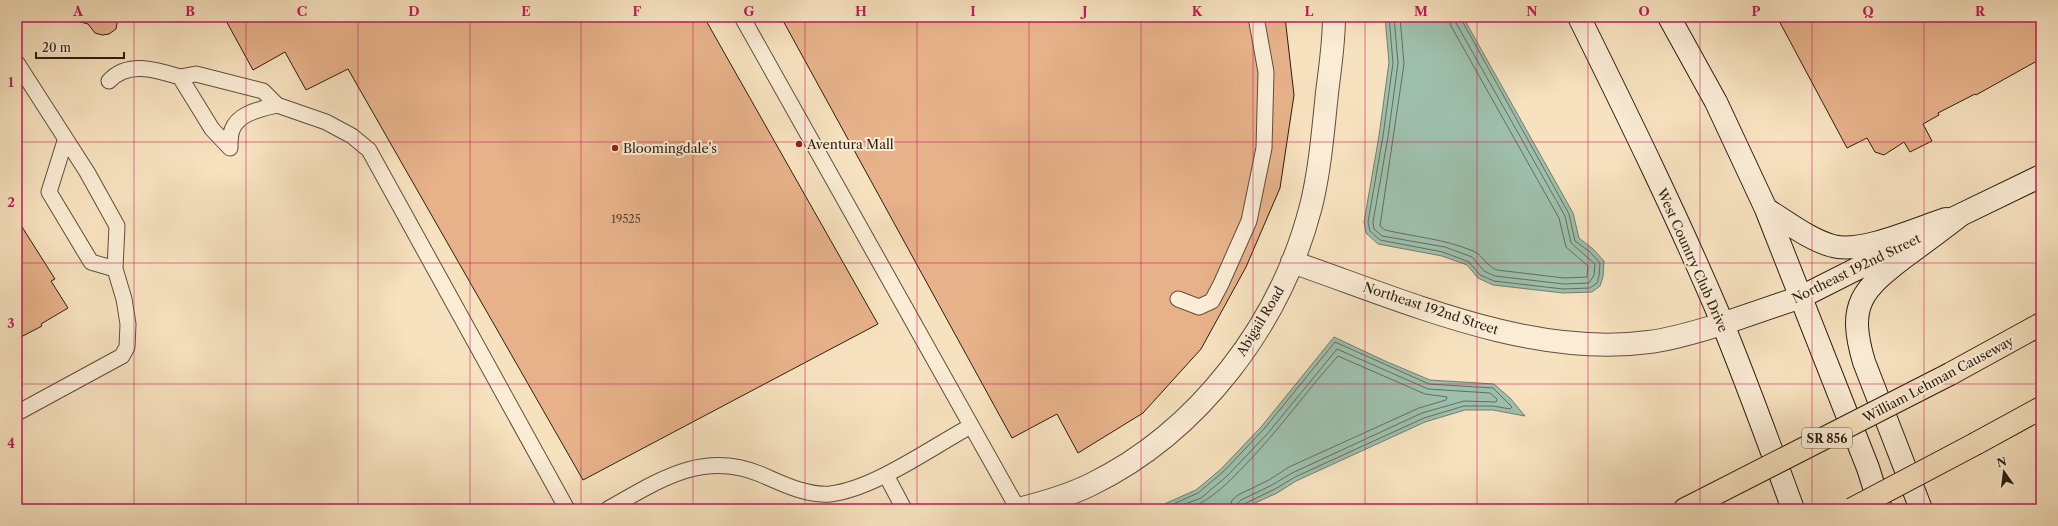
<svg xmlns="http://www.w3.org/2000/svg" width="2058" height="526" viewBox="0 0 2058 526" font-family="'Libre Caslon Text',serif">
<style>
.water{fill:#9ebfac;stroke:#707f6e}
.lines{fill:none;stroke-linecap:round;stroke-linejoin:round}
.shore{stroke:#646e5e;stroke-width:1}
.building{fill:#e7b28a;stroke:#2b1e10}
.lane-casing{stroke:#5e4f3c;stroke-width:17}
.street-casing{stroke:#5e4f3c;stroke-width:24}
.secondary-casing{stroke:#2b1e10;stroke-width:24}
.highway-casing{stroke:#2b1e10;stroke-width:24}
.lane{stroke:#faecd5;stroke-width:15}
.street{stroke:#faecd5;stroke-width:22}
.secondary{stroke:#faecd5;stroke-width:22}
.highway{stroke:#f7e2bf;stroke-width:22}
.highway-bridge-casing{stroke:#2b1e10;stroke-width:24;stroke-linecap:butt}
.highway-bridge{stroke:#f7e2bf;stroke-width:22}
.grid{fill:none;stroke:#c2185b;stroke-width:1;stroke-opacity:0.55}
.poi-dot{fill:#8f2418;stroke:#faecd5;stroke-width:1.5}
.labels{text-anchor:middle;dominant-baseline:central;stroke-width:4;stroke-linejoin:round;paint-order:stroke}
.number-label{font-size:11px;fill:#5a432e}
.shield{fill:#faecd5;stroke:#695c4b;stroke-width:1}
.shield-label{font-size:12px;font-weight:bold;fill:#2b1e10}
.poi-label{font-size:13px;fill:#2b1e10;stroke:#faecd5;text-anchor:start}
.street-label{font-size:13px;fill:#2b1e10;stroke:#faecd5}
.neatline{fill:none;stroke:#c2185b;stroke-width:1.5}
.grid-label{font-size:13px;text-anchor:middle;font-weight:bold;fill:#c2185b}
</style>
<rect width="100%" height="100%" fill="#f7e2bf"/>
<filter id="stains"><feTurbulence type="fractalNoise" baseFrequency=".005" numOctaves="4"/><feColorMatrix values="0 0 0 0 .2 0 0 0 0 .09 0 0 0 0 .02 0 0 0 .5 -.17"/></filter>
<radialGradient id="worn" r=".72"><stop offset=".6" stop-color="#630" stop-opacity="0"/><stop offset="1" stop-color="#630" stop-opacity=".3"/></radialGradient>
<!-- water -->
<path class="water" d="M1385,17H1463L1573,213L1579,238L1593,249L1604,261L1603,277L1600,286L1592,292L1563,293L1493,285L1478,278L1467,265L1442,256L1378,244L1366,233L1364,222L1379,136L1389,62Z
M1334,337L1385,361L1430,380L1494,384L1510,398L1525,416L1493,410H1465L1425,422L1296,481L1277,493L1242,509H1153L1196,490L1221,469L1261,427Z"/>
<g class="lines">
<!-- shore -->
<path class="shore" d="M1389,17L1393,63L1383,136L1368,222L1370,231L1380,240L1443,252L1469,262L1480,275L1494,281L1563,289L1590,288L1597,283L1599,276L1600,263L1590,252L1575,241L1569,214L1460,17
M1394,17L1398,63L1388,137L1373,222L1374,229L1382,236L1445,247L1472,257L1484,271L1495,276L1564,284L1589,283L1594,275L1595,264L1571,243L1565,216L1456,23L1455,17
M1400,17L1404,64L1380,226L1385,230C1415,237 1445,239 1473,251C1483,255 1485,265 1497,270L1564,278L1587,277L1588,266L1566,247L1559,218L1451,26L1449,17
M1162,509L1198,493L1223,472L1264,429L1335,342L1429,384L1493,388L1512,407L1510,409L1493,406H1464L1424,418L1295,477L1275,489L1244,504L1241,509
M1172,509L1201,498L1227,476L1268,433L1337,349L1428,389L1490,393L1497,399L1496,402L1464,401L1422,413L1292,473L1272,485L1241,500L1237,504L1236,509
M1188,509C1212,500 1230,481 1247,463C1280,429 1307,390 1338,356L1425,394L1447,397L1446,400L1419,408L1289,467L1269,480L1238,495L1232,500L1230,509"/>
</g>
<!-- building -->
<path class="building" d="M62,17H118L116,29L109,34L102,35L95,33L88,24Z
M224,17H704L878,324L583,480L348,69L306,90L285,52L253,70Z
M781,17H1285L1294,95L1280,188L1246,267L1201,349L1143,413L1078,453L1057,414L1012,438Z
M1777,17H2041V62L2037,64L2035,62L1976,95L1975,94L1938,113L1939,115L1923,124L1932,141L1910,152L1904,142L1884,155L1875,152L1867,138L1847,148Z
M17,219L55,279L51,281L68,308L41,324L42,326L17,339Z"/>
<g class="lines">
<defs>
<path id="lane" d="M742,17L1018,509
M17,63L87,172L117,226L115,269L124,299L128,324L127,347L122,356L17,413
M109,81C128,60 157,70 180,77
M65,141L49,192L91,262L115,269
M230,148L212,129L180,77L196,74L263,91L277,105L326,122L352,136L369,150L567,509
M230,148C230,143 230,135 232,130C238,113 261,109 277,105
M1178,299L1199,307L1212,301L1221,284L1249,221L1264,148L1266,72L1256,17
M886,475L904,509
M608,509C658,481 702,450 760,474C781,483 806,496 830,494C874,489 932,447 971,426"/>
<path id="street" d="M1292,262C1403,300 1530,358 1649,342C1674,339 1698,331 1722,324
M1018,509C1043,503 1067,496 1090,485C1199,432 1281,323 1311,206C1320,170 1323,131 1327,93C1330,68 1334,43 1334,17"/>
<path id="secondary" d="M1579,17C1629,118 1678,218 1722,322C1747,383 1770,446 1793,509
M1669,17L1716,102L1766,209L1868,468L1881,509
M1766,209C1787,222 1810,240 1833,246C1861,254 1918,228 1946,219
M1950,220L2041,176
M1722,324L1801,297L1902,246
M1921,509L1864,362C1847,305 1861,290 1906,256C1925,242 1944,228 1962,214"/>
<path id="highway" d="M1950,374L2041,324
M1977,443L2041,408
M1685,509L1703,500"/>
</defs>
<!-- lane casing -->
<use href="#lane" class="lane-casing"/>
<!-- street casing -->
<use href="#street" class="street-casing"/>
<!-- secondary casing -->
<use href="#secondary" class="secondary-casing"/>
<!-- highway casing -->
<use href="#highway" class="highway-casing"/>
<!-- lane -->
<use href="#lane" class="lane"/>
<!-- street -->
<use href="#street" class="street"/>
<!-- secondary -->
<use href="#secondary" class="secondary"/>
<!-- highway -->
<use href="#highway" class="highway"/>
<defs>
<path id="highway-bridge" d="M1703,500L1950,374
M1852,509L1977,443"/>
</defs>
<!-- highway-bridge casing -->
<use href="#highway-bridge" class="highway-bridge-casing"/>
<!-- highway-bridge -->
<use href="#highway-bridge" class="highway-bridge"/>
</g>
<!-- grid -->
<path class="grid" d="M134,17V509M246,17V509M358,17V509M470,17V509M581,17V509M693,17V509M805,17V509M917,17V509M1029,17V509M1141,17V509M1253,17V509M1365,17V509M1477,17V509M1588,17V509M1700,17V509M1812,17V509M1924,17V509M17,142H2041M17,263H2041M17,384H2041"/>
<!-- markers -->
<g class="poi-dot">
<circle cx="799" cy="144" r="4"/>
<circle cx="615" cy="148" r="4"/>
</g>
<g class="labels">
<!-- number labels -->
<g class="number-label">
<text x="626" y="219">19525</text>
</g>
<!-- shield labels -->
<rect class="shield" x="1802" y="428" width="50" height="20" rx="3"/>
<g class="shield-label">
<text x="1827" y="438">SR 856</text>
</g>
<!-- poi labels -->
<g class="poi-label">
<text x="807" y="144">Aventura Mall</text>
<text x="623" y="148">Bloomingdale's</text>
</g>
<!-- street labels -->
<g class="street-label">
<text transform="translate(1693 260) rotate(66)">West Country Club Drive</text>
<text transform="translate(1856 268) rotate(-26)">Northeast 192nd Street</text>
<text transform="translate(1431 308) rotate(18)">Northeast 192nd Street</text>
<text transform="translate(1260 321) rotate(-59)">Abigail Road</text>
<text transform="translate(1938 379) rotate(-28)">William Lehman Causeway</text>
</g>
</g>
<!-- margin -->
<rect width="2058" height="526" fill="none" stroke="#f7e2bf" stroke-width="44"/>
<!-- north arrow -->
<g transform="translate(2004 472) rotate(346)" stroke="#faecd5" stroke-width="3" paint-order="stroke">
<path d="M0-3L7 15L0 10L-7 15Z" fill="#2b1e10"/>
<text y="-6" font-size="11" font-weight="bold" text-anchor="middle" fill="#2b1e10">N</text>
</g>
<!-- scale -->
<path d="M36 52v6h88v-6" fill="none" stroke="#2b1e10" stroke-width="2"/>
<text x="42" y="52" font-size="12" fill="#2b1e10" stroke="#faecd5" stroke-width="3" paint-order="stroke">20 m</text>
<rect x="22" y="22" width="2014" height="482" class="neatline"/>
<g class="grid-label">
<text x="78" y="16">A</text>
<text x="190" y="16">B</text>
<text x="302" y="16">C</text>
<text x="414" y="16">D</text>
<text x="526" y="16">E</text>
<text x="637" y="16">F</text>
<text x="749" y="16">G</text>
<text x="861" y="16">H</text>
<text x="973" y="16">I</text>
<text x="1085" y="16">J</text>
<text x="1197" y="16">K</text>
<text x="1309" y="16">L</text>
<text x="1421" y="16">M</text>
<text x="1532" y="16">N</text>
<text x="1644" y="16">O</text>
<text x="1756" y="16">P</text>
<text x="1868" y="16">Q</text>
<text x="1980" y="16">R</text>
<text x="11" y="87">1</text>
<text x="11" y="207">2</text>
<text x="11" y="328">3</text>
<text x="11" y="448">4</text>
</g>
<rect width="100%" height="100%" filter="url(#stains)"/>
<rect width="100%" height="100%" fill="url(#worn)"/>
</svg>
